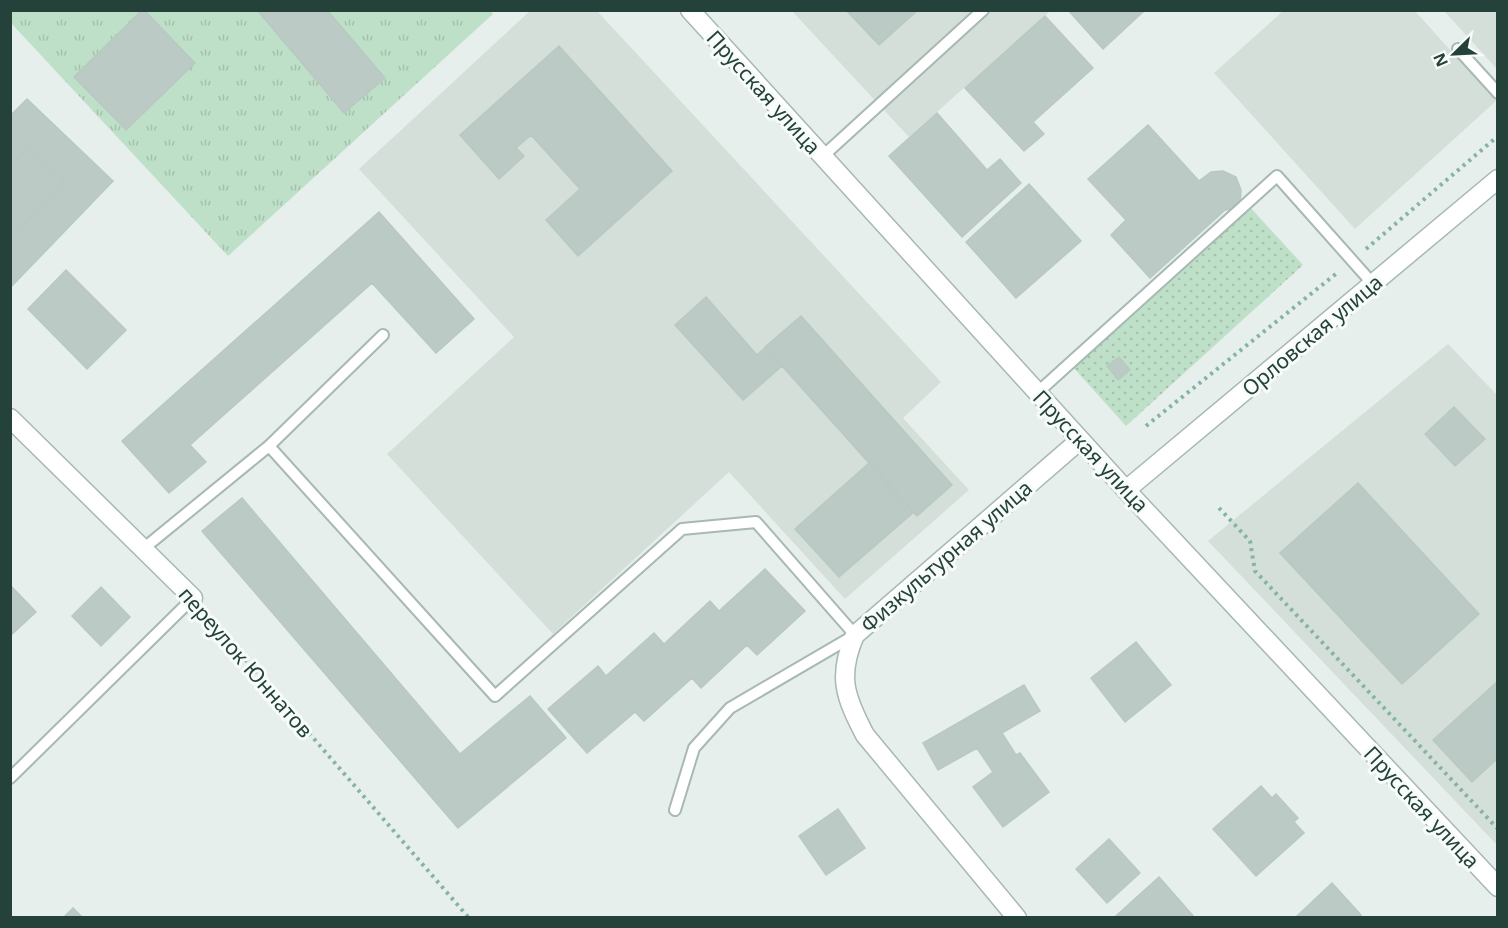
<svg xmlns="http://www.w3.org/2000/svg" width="1508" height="928" viewBox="0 0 1508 928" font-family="'Noto Sans',sans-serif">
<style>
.built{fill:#d4dfda}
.grass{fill:url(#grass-dots)}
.park{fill:url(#park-tufts)}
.building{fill:#bbcac4;stroke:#b8c9c2;stroke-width:1.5}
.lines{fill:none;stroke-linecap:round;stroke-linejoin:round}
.service-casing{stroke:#a8b8b2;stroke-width:14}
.minor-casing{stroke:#a8b8b2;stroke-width:21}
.tertiary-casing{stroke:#a8b8b2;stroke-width:21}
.path{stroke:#86b3a5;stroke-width:4;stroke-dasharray:3 4.5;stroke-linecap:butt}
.service{stroke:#fff;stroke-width:10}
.minor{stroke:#fff;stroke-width:18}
.tertiary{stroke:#fff;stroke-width:18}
.labels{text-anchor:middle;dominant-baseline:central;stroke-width:6;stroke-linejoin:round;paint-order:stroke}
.street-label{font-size:21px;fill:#24423a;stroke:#f7fbf9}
</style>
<defs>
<pattern id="grass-dots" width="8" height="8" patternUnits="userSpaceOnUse" patternTransform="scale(1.5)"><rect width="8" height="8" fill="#bfe0c8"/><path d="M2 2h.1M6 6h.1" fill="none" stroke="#a4c1ad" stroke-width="1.8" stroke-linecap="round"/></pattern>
<pattern id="park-tufts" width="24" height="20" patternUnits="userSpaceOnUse" patternTransform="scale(1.5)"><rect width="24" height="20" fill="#bfe0c8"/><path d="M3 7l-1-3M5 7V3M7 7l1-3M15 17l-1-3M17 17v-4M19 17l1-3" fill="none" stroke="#a4c1ad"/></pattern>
</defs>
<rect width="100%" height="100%" fill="#e6efeb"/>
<!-- built -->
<path class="built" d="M530,11H597L941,382L903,418L969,490L845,599L729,472L553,634L387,454L514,337L359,169Z
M792,11H1050L909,137Z
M1283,11H1415L1496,101L1355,229L1214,73Z
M1444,11H1497V69Z
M1448,344L1497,395V845L1208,541Z"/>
<!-- grass -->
<path class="grass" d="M1249,206L1303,265L1126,426L1072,366Z"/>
<!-- park -->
<path class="park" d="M11,10H490L493,14L228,256L11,23Z"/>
<!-- building -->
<path class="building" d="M142,10H144L195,63L126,130L74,77Z
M257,10H327L385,78L344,113Z
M846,10H918L879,45Z
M1068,10H1145L1103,49Z
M1045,16L1093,68L1033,122L1044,134L1024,151L965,88Z
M559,46L672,171L578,256L546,220L580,189L531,135L516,148L524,156L499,179L460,135Z
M27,99L113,181L10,288V116Z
M937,113L987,170L1000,159L1021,183L962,237L889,156Z
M1148,125L1199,181L1211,172L1223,171L1236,177L1241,190L1240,203L1232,209L1225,210L1150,278L1111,235L1126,220L1088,179Z
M29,147L65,181L10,237V167Z
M1029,184L1081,241L1016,298L966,242Z
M379,212L474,319L436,353L372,283L190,445L206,462L169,493L122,441Z
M66,270L126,330L87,369L28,309Z
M706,297L757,355L801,316L952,485L917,516L914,512L839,577L795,529L869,463L782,366L743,400L675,325Z
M801,316L952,485L917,516L765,347Z
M1119,357L1130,370L1118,380L1107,366Z
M1454,407L1485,439L1455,466L1425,434Z
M1358,483L1479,614L1402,684L1280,553Z
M242,498L460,754L530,696L566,738L458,828L202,531Z
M765,569L805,611L757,655L747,645L701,688L692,678L644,721L635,712L587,753L548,709L598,666L606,676L654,633L664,644L710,601L719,611Z
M10,585L36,612L10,636Z
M101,587L130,617L101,646L72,616Z
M1136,642L1171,685L1125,722L1091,678Z
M1498,681V758L1472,782L1433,740Z
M1024,685L1040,711L1002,733L1016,755L1020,753L1049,792L1003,827L973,787L993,772L977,748L938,770L923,743Z
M1261,786L1272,798L1276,794L1298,818L1294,822L1304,833L1256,876L1213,829Z
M838,809L865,848L826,875L799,836Z
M1109,839L1140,873L1107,903L1076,869Z
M1159,877L1195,918H1117L1116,916Z
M1332,883L1361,915L1358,918H1295Z
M73,908L83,918H63Z"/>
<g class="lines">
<defs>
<path id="service" d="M1458,49L1498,93
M823,156L983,10
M1037,393L1277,176L1373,284
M269,446L495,696L682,529L756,522L855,635L730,708L694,748L675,810
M143,549L269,446L383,335
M10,778L193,598"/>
<path id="minor" d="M10,418L193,598
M1017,918L865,735C845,697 837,676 855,635L1080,440"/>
<path id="tertiary" d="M690,10L1126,490L1498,887
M1126,490L1498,179"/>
</defs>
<!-- service casing -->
<use href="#service" class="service-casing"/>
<!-- minor casing -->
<use href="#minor" class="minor-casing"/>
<!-- tertiary casing -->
<use href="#tertiary" class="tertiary-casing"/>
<!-- path -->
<path class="path" d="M1366,249L1498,136
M1146,426L1337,273
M1219,508L1250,541L1255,571L1498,829
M206,614L469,918"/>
<!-- service -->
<use href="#service" class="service"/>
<!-- minor -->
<use href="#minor" class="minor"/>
<!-- tertiary -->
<use href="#tertiary" class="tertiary"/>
</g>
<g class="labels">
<!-- street labels -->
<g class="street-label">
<text transform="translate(764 92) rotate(48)">Прусская улица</text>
<text transform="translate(1312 335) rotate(-40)">Орловская улица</text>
<text transform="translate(1091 451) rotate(47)">Прусская улица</text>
<text transform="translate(946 556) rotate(-41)">Физкультурная улица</text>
<text transform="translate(246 662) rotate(49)">переулок Юннатов</text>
<text transform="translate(1422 807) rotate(47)">Прусская улица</text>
</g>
</g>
<!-- border -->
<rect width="1508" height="928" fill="none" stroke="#24423a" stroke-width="24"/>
<!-- north arrow -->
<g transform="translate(1454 54) rotate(246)" stroke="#f7fbf9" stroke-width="4.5" paint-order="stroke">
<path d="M0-4.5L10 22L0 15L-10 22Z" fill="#24423a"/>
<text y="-9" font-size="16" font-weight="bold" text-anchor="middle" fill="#24423a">N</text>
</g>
</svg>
